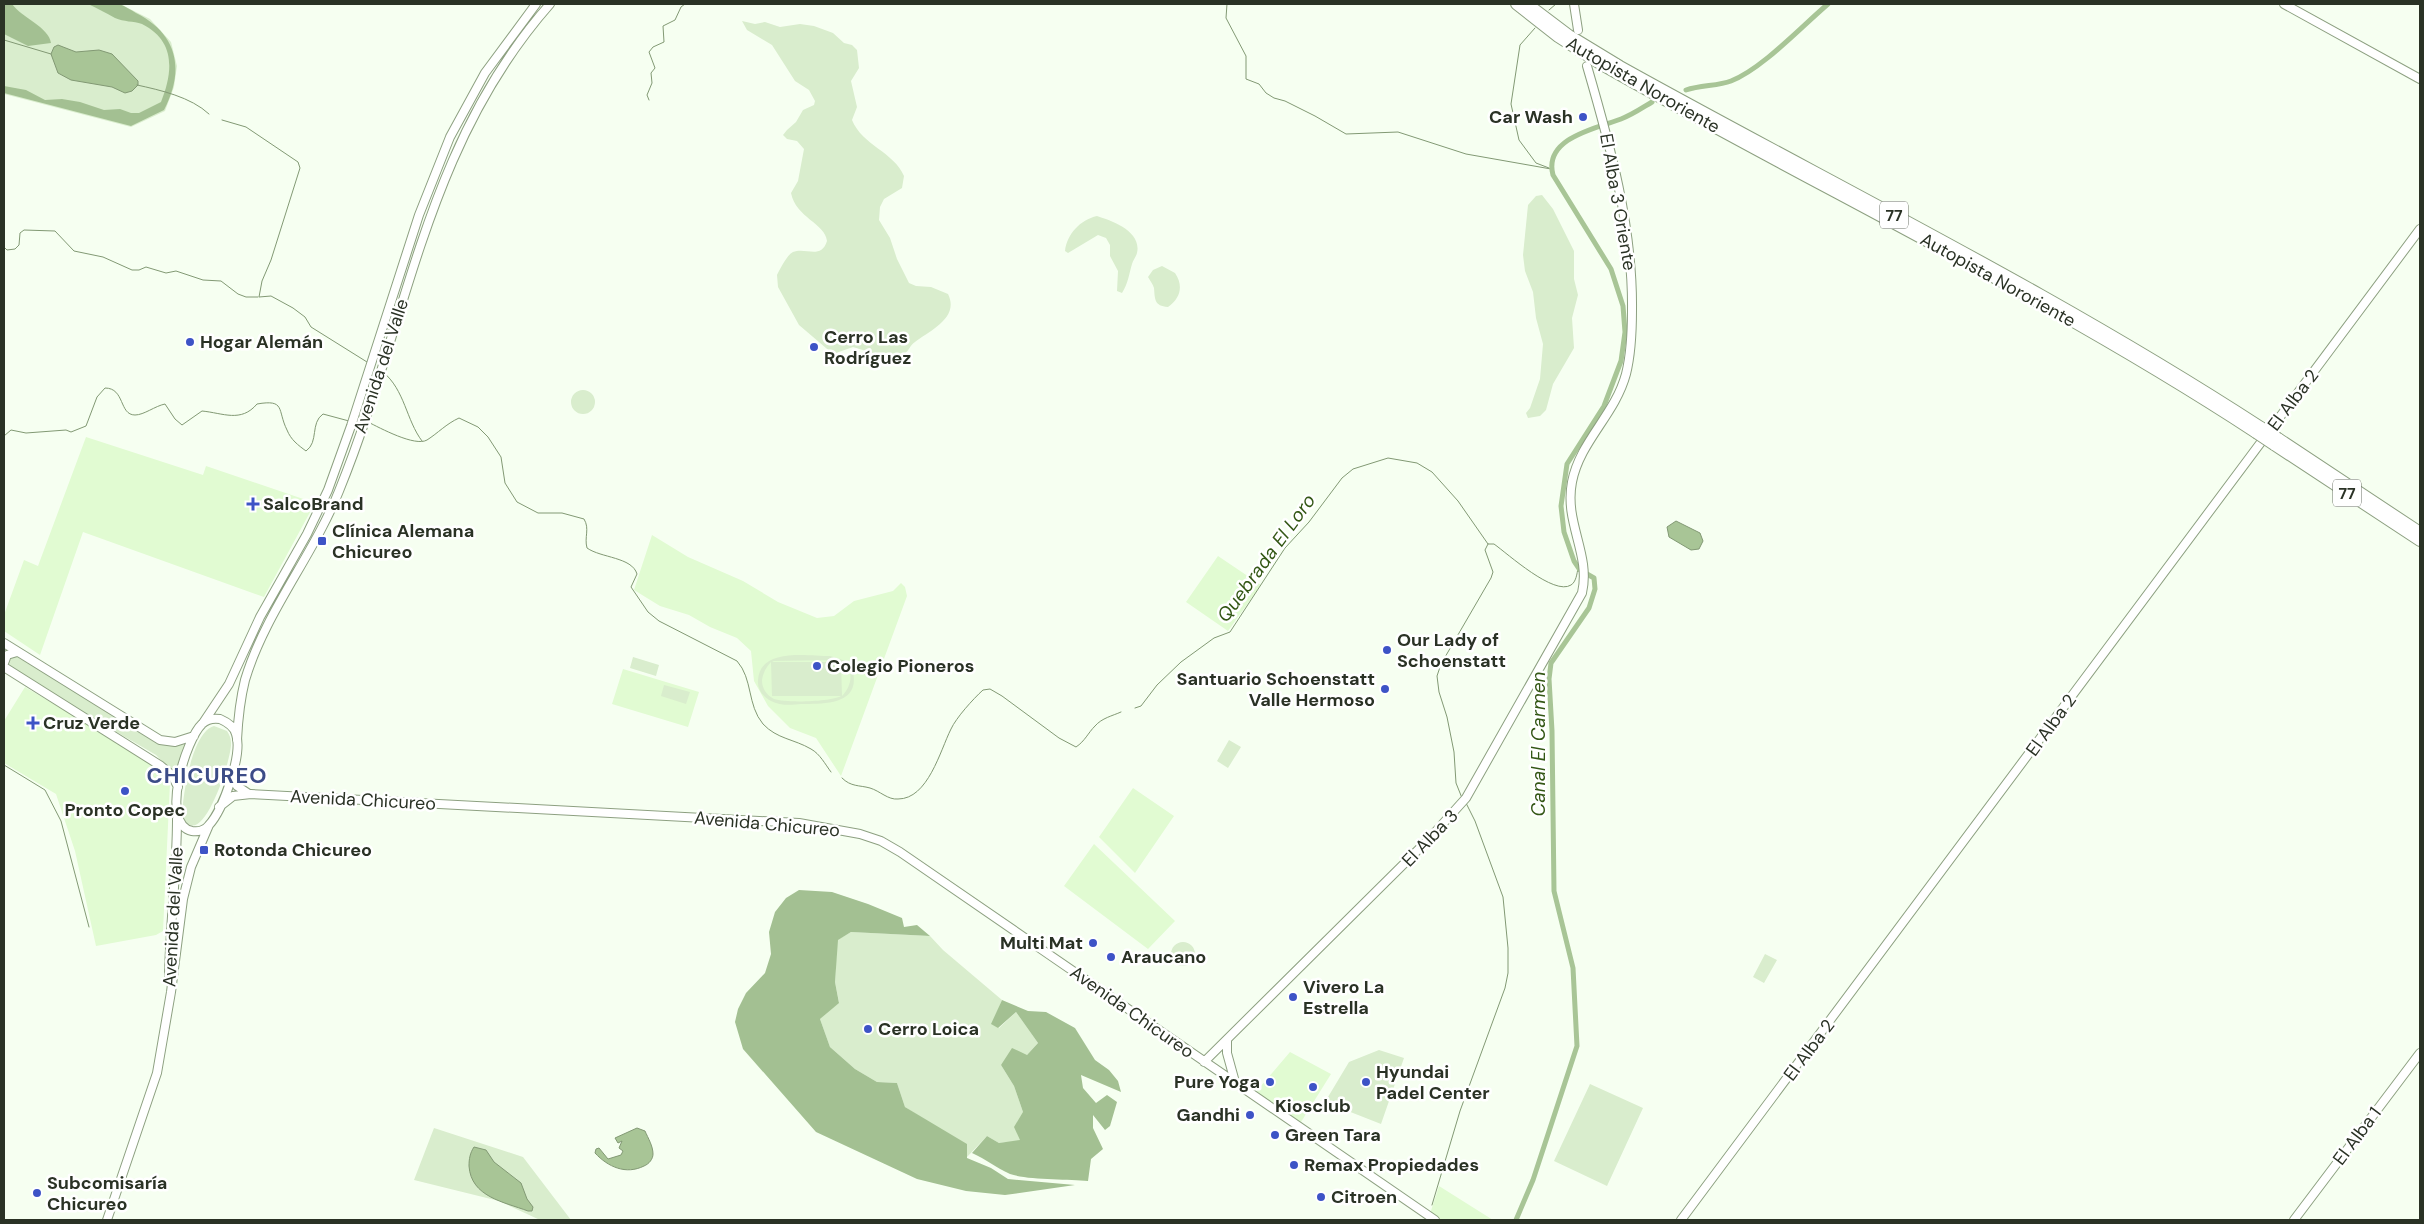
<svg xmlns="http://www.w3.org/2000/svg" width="2424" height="1224" viewBox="0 0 2424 1224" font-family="'DM Sans',sans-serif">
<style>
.built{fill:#e1fbd2}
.green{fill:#d9edcd;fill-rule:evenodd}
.forest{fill:#a3c092}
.water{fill:#a8c596;stroke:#829974}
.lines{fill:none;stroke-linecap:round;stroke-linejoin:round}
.stream{stroke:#829974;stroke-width:1}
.canal{stroke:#a8c596;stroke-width:5}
.secondary-casing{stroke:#8da081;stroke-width:10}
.highway-casing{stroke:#8da081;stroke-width:12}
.secondary{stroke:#fff;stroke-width:8}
.highway{stroke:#fff;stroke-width:10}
.highway-bridge-casing{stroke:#8da081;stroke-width:12;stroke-linecap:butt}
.highway-bridge{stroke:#fff;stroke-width:10}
.poi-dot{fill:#3d53c6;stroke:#fff;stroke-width:2}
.labels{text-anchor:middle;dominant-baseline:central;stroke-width:5;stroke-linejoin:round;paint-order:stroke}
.shield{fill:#fff;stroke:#6a7066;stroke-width:1}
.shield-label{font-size:16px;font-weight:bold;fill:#2a3225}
.street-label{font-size:18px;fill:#2a3225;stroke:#fff}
.poi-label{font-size:18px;font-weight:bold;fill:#2a3225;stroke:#fff;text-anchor:start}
.water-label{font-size:19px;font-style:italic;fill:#335715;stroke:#fff}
.district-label{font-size:22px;font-weight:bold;letter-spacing:1px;fill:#3c4c87;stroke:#fff}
</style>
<rect width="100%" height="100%" fill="#f6fff1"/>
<!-- built -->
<path class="built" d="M86,437L203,475L206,466L315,503L264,597L83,532L40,655L4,631V615L24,560L38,566Z
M652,535L688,557L743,581L778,602L817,618L834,616L854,601L893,591L901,583L905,587L907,596L841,776L816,738L790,728L768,706L754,681L751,651L737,638L710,627L689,615L660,606L634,590Z
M1218,556L1261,585L1228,631L1186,602Z
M623,669L699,692L688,727L612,704Z
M25,687L135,752L162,772L170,783L163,931L156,935L96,946L75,851L56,794L4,763V721Z
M1133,788L1174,816L1135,873L1099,837Z
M1094,844L1175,921L1148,949L1064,886Z
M1290,1052L1331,1074L1301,1122L1255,1093Z
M1439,1186L1493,1220H1428Z"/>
<!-- green -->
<path class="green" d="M4,4H120L150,19L171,42L177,66L174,87L165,111L131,127L4,94Z
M742,21L755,24L765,22L780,27L800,24L814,26L833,33L844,43L852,45L857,50L859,68L851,81L857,107L852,120C862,145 894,152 904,176L902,188L884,199L880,207L879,220L890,238L897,259L909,283L916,286L931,287L948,294C960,318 929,331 915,342C910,345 909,351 904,354L886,357L853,347L833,354L799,325L778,287L777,275C780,269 787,255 793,252C806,247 821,260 827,241C825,223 796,218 791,193L798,181L804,149L797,141L787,139L783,135L787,130L796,122L803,110L814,105L815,101L809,90L795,81L772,45L747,30Z
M1542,195L1553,209L1574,251V279L1578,295L1572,318L1574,348L1553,384L1546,410L1540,416L1528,418L1526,413L1530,408L1540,379L1543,344L1536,318L1533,292L1525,271L1523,255L1528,205L1536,196Z
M1097,216C1112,221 1142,231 1137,253C1136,257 1133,260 1132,264C1129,274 1128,284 1122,293L1117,291L1118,271L1110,256V245L1106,238L1098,235L1068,253L1065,251C1067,234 1080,220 1097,216Z
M1162,266L1175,273C1184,286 1180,299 1168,307C1154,306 1155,299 1154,288C1153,284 1150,281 1148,277L1153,270Z
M571 402a12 12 0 1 1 24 0a12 12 0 1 1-24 0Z
M15,654L156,743L169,746L186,744L177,777L156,755L38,686L7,664V660Z
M830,656L846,661L853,672C860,705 824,704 801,704C792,705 780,706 771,701C763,697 757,689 758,680C760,647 808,656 830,656ZM835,660L841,662H772L774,661ZM771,662L772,696H841C831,702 785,703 774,699C766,695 762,688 762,680C763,673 766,667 771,662ZM841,662C855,669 852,686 842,696Z
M633,657L659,665L656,676L630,668Z
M664,685L690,692L686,704L661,696Z
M214,726L227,731C229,734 231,738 231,742C233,757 200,858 182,815C183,794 192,732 214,726Z
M1229,740L1241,747L1228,768L1217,761Z
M851,932L930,936L943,950L1002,1000L992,1024L999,1028L1016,1012L1038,1043L1027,1055L1001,1065L1014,1086L1023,1112L1021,1141L999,1143L987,1136L967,1157L933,1125L905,1107L897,1083L877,1082L855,1069L830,1047L820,1019L839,1002L835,982L837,940Z
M1171 954a12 12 0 1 1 24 0a12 12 0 1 1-24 0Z
M1765,954L1777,960L1764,983L1753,977Z
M1379,1050L1404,1058L1381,1124L1325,1102L1349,1062Z
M1590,1084L1643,1108L1607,1186L1554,1161Z
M434,1128L523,1157L571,1220H540L499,1201L414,1180Z"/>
<!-- forest -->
<path class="forest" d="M4,4H12C22,18 49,27 51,43L28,46L4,34Z
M88,4C97,4 110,2 119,4C125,6 131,10 136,13C178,34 185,70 164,110L131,126L4,93V86L26,90L45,100L62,99L80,102L104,110L120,109L131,113H139L161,102C173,72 176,41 142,24C133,21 124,22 115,18C106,13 97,8 88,4Z
M799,890L832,892L868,904L902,918L904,927L917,925L930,936L851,932L838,940L835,982L839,1003L820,1019L830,1047L855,1069L877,1082L897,1083L905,1107L967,1144V1158L991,1168L1008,1179L1075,1185L1005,1195L966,1191L917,1179L816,1132L743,1049L735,1022L738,1009L746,993L765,973L771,954L769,932L775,912L786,898Z
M1002,1000L1028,1011L1046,1012L1075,1028L1095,1060L1109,1070L1118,1081L1121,1092L1081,1075L1083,1088L1096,1103L1107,1095L1117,1102L1110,1126L1105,1130L1093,1115V1128L1103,1149L1091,1159L1088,1181C1068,1179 1027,1180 1010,1174C996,1168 986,1159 972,1153L987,1136L999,1143L1020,1140L1014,1127L1023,1112L1014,1086L1001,1065L1012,1048L1027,1055L1038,1043L1016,1012L998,1028L991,1024Z"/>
<!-- water -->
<path class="water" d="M58,45L76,52L99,50L112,54L138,81V85L132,91L125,93L112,87L71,80L58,73L51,54L54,47Z
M1676,521L1700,533L1703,541L1699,549L1691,550L1669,537L1667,527Z
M637,1128L645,1131C648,1138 653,1146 653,1154C653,1159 649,1164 644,1166C626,1175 608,1167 595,1153L596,1149L599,1148L608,1159L621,1155L623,1151L619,1148L622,1141L618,1143L615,1138Z
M474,1147L486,1150L494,1162L521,1183L527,1199L533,1207L532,1211H528C504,1202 471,1197 469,1166C469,1159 470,1153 474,1147Z"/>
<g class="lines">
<!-- stream -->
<path class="stream" d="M1227,4L1226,18L1246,56V79L1259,84L1266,93L1274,98L1285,101L1315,116L1346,134L1398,132L1466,154L1551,169
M1549,10L1556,4
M1535,28L1520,45L1511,104L1519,140L1536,163L1549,168
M4,40L51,54
M137,85C160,90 191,97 209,114
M649,100L647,95L652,83L651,73L655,68L649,52L653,47L664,42L663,26L675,20L681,7L685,4
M222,120L246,127L298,162L300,168L271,260L262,281L259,297L271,296L293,308L305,317L311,327L367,362
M4,247L7,250L15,249L19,245L20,233L24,230L55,231L74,251L103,257L132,270H139L146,267L166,273L176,271L203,280L221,281L238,294L246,297H258
M383,372C405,390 406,420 422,441
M368,422C380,428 415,447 427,440C438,433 446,424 459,418L478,427L488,437L501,457L505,483L517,502L538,513H562L584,519C590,529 584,537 587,548C601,558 632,557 637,574L631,587L648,612L659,621L737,661C753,679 747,705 763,724C777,739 794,739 811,749C820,754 825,764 831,772
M4,436L11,430L26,433L66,430L71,432L86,426L97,397L105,388C125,388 119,415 135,415C144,415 155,406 165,404L175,419L182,425L202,411C223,413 241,423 257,404C286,399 277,410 287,430C291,440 298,445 306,451C319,442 310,423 323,414L349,421
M1135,708L1141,706L1157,685L1181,662L1214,638L1230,632L1285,548L1309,522L1342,478L1353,469L1388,458L1417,463L1432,472L1458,501L1488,544H1494C1508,554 1554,596 1571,585C1576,582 1577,574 1578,568
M4,765L45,790L61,821L89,927
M842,778C851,787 859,785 870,788C880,791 888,800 898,799C928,799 940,751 951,729C956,718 973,699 983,690L990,689L1002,696L1059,738L1076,747C1085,741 1088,733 1095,726C1102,718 1112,716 1121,712
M1462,798L1456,783L1454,752L1447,717L1439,692L1437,676L1441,664L1491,578L1493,572L1485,550L1488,544
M1432,1205L1460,1111L1505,988L1508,973V948L1503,897L1475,821L1466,803"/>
<!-- canal -->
<path class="canal" d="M1686,90C1701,85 1718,86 1731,81C1762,69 1802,26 1828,4
M1516,1220L1533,1180L1577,1046L1573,968L1554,891L1552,731L1549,679L1551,663L1589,608L1595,589L1594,578L1580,570L1574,561L1564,532L1561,506L1567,464L1604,406L1621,361L1625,332L1623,306L1611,269L1553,175C1543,138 1597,128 1621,119C1632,115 1642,108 1652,102"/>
<defs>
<path id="secondary" d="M1574,4L1578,30
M2284,4L2420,79
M4,643L160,740L175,742L194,736
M4,663L7,655L17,652
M4,667L161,766L172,775L178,787
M220,719C227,722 234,726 236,734C243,754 223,810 209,825C205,830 198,832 192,831C159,824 186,739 202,724C207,719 213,718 220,719Z
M203,723L229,684L260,617L307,534L328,490L351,426L419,215L450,137L485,73L536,4
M237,740C238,720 240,700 245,680C265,613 313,556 339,491C408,322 424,147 550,4
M231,776L237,786L249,794
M219,807L233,796L251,794L799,823L860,834L881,841L900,852L1435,1220
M169,975C170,923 177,871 177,819
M1227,1041V1053L1235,1082
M1204,1062L1429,839L1466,798L1582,593C1591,554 1564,523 1572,482C1580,441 1615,415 1626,374C1631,354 1632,332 1632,310C1633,227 1610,145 1587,66
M107,1220L157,1073L171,992L183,899L191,867L209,825
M1681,1220L2420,229
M2294,1220L2420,1053"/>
<path id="highway" d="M1516,4L1558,37L1600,64C1818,188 2045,295 2256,433
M1528,4L1569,35L1620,66C1834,185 2055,293 2261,427
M2278,438L2420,532
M2274,445L2420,541"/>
</defs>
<!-- secondary casing -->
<use href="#secondary" class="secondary-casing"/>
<!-- highway casing -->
<use href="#highway" class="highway-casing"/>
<!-- secondary -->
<use href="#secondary" class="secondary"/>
<!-- highway -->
<use href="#highway" class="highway"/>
<defs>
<path id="highway-bridge" d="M2261,427L2278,438
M2256,433L2274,445"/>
</defs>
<!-- highway-bridge casing -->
<use href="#highway-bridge" class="highway-bridge-casing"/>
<!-- highway-bridge -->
<use href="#highway-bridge" class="highway-bridge"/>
</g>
<!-- markers -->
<g class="poi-dot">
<circle cx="1583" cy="117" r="5"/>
<circle cx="190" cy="342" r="5"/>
<circle cx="814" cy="347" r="5"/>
<path d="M250.5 496.5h5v5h5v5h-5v5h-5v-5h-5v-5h5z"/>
<rect x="317" y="536" width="10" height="10" rx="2.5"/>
<circle cx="1387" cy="650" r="5"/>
<circle cx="817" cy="666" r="5"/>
<circle cx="1385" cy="689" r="5"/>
<path d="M30.5 715.5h5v5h5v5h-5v5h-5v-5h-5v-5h5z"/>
<circle cx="125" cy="791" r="5"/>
<rect x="199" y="845" width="10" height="10" rx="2.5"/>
<circle cx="1093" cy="943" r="5"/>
<circle cx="1111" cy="957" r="5"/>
<circle cx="1293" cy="997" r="5"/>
<circle cx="868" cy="1029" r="5"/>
<circle cx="1270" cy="1082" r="5"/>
<circle cx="1366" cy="1082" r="5"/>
<circle cx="1313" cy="1087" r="5"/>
<circle cx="1250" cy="1115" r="5"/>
<circle cx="1275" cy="1135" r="5"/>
<circle cx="1294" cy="1165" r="5"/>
<circle cx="37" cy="1193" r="5"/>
<circle cx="1321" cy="1197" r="5"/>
</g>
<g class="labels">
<!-- shield labels -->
<g class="shield">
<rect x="1880" y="201.5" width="28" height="27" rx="4"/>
<rect x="2333" y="479.5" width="28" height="27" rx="4"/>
</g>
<g class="shield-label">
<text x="1894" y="215">77</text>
<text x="2347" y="493">77</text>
</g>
<!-- street labels -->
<g class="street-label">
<text transform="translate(1643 85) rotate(30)">Autopista Nororiente</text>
<text transform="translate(1618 202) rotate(80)">El Alba 3 Oriente</text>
<text transform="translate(1998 280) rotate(29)">Autopista Nororiente</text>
<text transform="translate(381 366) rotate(-72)">Avenida del Valle</text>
<text transform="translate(2293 400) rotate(-53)">El Alba 2</text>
<text transform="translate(2051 725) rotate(-54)">El Alba 2</text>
<text transform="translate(363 800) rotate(3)">Avenida Chicureo</text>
<text transform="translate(767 824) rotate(5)">Avenida Chicureo</text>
<text transform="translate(1430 838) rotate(-46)">El Alba 3</text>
<text transform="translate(173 917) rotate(-87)">Avenida del Valle</text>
<text transform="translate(1132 1012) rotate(35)">Avenida Chicureo</text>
<text transform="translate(1809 1050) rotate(-53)">El Alba 2</text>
<text transform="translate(2357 1136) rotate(-53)">El Alba 1</text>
</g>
<!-- poi labels -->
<g class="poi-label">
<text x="1573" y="117" text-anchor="end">Car Wash</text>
<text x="824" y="337">Cerro Las<tspan x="824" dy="21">Rodríguez</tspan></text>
<text x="200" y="342">Hogar Alemán</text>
<text x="263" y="504">SalcoBrand</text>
<text x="332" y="531">Clínica Alemana<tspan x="332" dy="21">Chicureo</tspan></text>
<text x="1397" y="640">Our Lady of<tspan x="1397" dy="21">Schoenstatt</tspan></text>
<text x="827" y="666">Colegio Pioneros</text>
<text x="1375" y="679" text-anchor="end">Santuario Schoenstatt<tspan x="1375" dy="21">Valle Hermoso</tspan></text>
<text x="43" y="723">Cruz Verde</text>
<text x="125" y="810" text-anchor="middle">Pronto Copec</text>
<text x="214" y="850">Rotonda Chicureo</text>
<text x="1083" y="943" text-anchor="end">Multi Mat</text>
<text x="1121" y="957">Araucano</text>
<text x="1303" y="987">Vivero La<tspan x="1303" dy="21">Estrella</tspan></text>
<text x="878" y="1029">Cerro Loica</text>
<text x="1376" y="1072">Hyundai<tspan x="1376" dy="21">Padel Center</tspan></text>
<text x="1260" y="1082" text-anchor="end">Pure Yoga</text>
<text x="1313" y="1106" text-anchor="middle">Kiosclub</text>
<text x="1240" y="1115" text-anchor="end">Gandhi</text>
<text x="1285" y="1135">Green Tara</text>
<text x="1304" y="1165">Remax Propiedades</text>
<text x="47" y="1183">Subcomisaría<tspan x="47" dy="21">Chicureo</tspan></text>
<text x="1331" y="1197">Citroen</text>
</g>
<!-- water labels -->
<g class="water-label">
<text transform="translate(1266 558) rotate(-54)">Quebrada El Loro</text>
<text transform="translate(1538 744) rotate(-90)">Canal El Carmen</text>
</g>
<!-- district labels -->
<g class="district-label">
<text x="207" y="775">CHICUREO</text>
</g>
</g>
<!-- border -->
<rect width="2424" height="1224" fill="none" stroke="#2a3225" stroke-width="10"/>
</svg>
